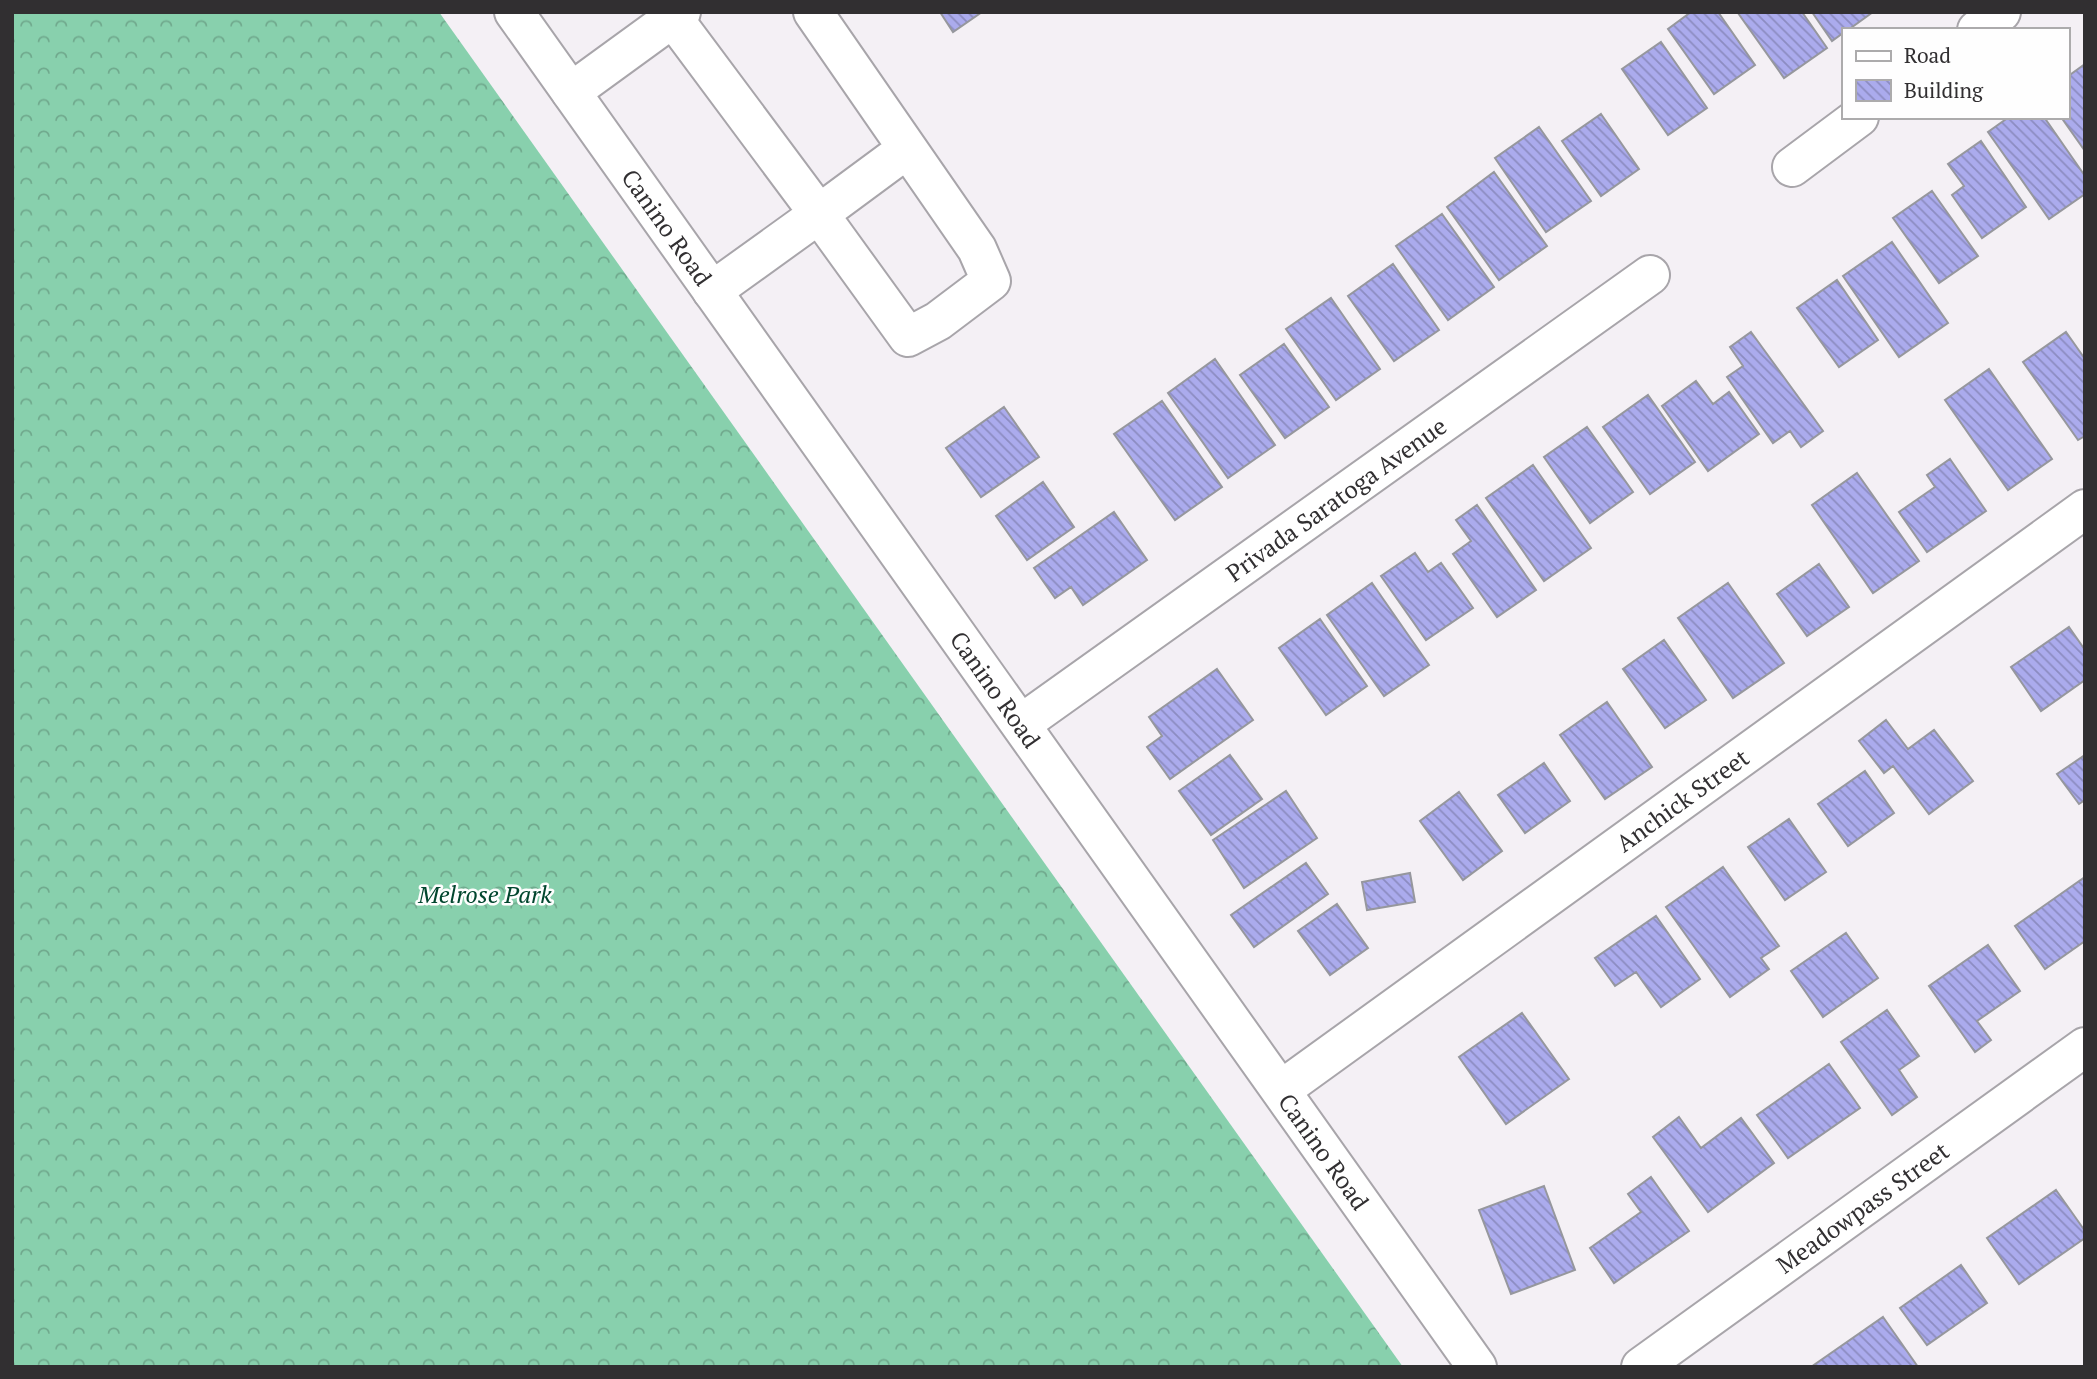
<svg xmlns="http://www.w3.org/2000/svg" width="2097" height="1379" viewBox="0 0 2097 1379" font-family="'PT Serif',serif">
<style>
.forest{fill:url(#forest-crowns)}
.building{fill:url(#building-back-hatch);stroke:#96979d;stroke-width:2}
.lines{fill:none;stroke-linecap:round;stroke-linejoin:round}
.minor-casing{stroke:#a8a5aa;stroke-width:42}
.minor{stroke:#fff;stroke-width:38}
.labels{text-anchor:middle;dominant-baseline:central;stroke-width:5;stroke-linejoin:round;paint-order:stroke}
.street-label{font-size:24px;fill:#312f31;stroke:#fefefe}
.park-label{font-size:24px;font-style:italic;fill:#01462e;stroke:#fefefe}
</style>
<defs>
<pattern id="forest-crowns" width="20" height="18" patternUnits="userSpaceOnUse" patternTransform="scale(1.75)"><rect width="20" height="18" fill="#88d0ad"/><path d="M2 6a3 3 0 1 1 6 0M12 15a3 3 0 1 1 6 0" fill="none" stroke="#70a98d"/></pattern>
<pattern id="building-back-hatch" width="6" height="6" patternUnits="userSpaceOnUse" patternTransform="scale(1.75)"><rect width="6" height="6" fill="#ababed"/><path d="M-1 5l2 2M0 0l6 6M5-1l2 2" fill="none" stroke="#8c8cc1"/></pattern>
</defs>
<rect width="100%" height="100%" fill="#f4f0f5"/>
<!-- forest -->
<path class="forest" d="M12,12H439L1403,1367H12Z"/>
<!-- building -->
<path class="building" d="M940,12H982L953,32Z
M1691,12H1718L1755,65L1714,94L1668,29Z
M1802,12L1827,48L1784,78L1738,13Z
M1812,12H1873L1848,30H1843V33L1832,41Z
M1661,42L1707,108L1668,135L1622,69Z
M2085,64V151L2061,117H2067V77Z
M1601,114L1639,169L1601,196L1562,141Z
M2009,117H2044L2085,176V194L2049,219L1988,132Z
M1539,127L1591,201L1546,232L1495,158Z
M1981,141L2026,207L1982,238L1952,195L1964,186L1948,164Z
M1494,172L1547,246L1499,280L1447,207Z
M1932,191L1978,256L1939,283L1893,218Z
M1442,214L1494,287L1448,320L1396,246Z
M1892,242L1948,323L1899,357L1843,276Z
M1393,264L1439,330L1394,361L1348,296Z
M1837,280L1878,340L1839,367L1797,308Z
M1331,298L1380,369L1336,400L1286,329Z
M1751,332L1823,431L1801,447L1790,431L1773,443L1727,377L1743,366L1730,347Z
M2066,332L2085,359V436L2078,440L2023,362Z
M1284,344L1329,407L1285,438L1240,375Z
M1215,359L1275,445L1228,478L1168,393Z
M1989,369L2052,459L2008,490L1945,400Z
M1696,381L1713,404L1729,392L1759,434L1708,471L1662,406Z
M1648,395L1695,462L1650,494L1603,427Z
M1162,401L1222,487L1175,520L1114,434Z
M1004,407L1039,457L981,497L946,448Z
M1587,427L1633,492L1590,523L1544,457Z
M1950,459L1986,511L1927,552L1899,512L1935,487L1927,475Z
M1533,465L1591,548L1544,581L1486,498Z
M1857,473L1919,561L1873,593L1812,505Z
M1043,482L1074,527L1027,560L996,516Z
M1477,505L1536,590L1497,617L1453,554L1471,541L1456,520Z
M1114,512L1147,560L1083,605L1071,587L1055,598L1034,568Z
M1415,553L1428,572L1441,563L1473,608L1426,640L1381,576Z
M1819,564L1849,607L1807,636L1777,594Z
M1372,583L1429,665L1384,696L1327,615Z
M1728,583L1784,663L1733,698L1678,618Z
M1320,619L1367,686L1326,715L1279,648Z
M2069,627L2085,650V680L2041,711L2011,667Z
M1664,640L1706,700L1665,728L1623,669Z
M1217,669L1253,720L1170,779L1147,747L1162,736L1149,717Z
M1607,702L1652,767L1605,799L1560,735Z
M1886,720L1908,749L1934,730L1973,781L1929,814L1893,766L1884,773L1859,741Z
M1230,755L1262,799L1211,835L1179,791Z
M2085,755V800L2079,804L2057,774Z
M1544,763L1570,801L1525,833L1498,795Z
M1865,771L1894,813L1848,846L1818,804Z
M1286,791L1317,838L1244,888L1213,840Z
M1459,792L1502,851L1463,880L1420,821Z
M1789,819L1826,872L1785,900L1748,847Z
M1306,863L1328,894L1254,947L1231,915Z
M1723,867L1779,946L1761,958L1769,969L1730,997L1666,907Z
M1410,873L1415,902L1367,910L1362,882Z
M2085,877V941L2045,969L2015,926Z
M1337,904L1368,948L1330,975L1298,931Z
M1656,916L1700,979L1661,1007L1636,972L1615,986L1595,958Z
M1846,933L1878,978L1823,1017L1791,971Z
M1988,945L2020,991L1977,1021L1991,1040L1975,1052L1929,986Z
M1887,1010L1919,1056L1899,1070L1917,1097L1892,1115L1841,1042Z
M1522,1013L1569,1079L1506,1124L1459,1057Z
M1829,1064L1860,1108L1788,1158L1757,1115Z
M1679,1117L1701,1148L1741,1118L1774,1163L1708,1212L1653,1137Z
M1651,1177L1689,1231L1614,1283L1590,1248L1641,1212L1628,1194Z
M1544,1186L1575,1270L1511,1294L1479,1210Z
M2056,1190L2085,1231V1238L2019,1284L1987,1238Z
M1961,1265L1987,1303L1927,1345L1900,1308Z
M1883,1317L1918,1367H1811Z"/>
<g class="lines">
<defs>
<g id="minor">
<path id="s1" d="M514,12L1477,1367"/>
<path d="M813,12L977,249L991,281L938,321L908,337L819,214L907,149"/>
<path d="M673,18L819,214L712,291"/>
<path d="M1977,30L2001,12"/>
<path d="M571,92L681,12"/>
<path d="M1792,167L1859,117"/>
<path id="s2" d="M1021,724L1650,275"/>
<path id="s3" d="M1281,1090L2085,509"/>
<path id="s4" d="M1641,1367L2085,1047"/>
</g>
</defs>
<!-- minor casing -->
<use href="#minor" class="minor-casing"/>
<!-- minor -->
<use href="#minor" class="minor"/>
</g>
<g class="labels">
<!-- street labels -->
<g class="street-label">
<text stroke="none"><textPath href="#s1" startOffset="264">Canino Road</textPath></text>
<text stroke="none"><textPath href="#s2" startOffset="387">Privada Saratoga Avenue</textPath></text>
<text stroke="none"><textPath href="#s1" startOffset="831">Canino Road</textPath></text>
<text stroke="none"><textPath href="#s3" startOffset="495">Anchick Street</textPath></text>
<text stroke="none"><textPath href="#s1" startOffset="1398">Canino Road</textPath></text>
<text stroke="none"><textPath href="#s4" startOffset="273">Meadowpass Street</textPath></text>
</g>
<!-- park labels -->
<g class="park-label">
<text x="485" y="894">Melrose Park</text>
</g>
</g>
<!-- border -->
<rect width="2097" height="1379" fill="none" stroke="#312f31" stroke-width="28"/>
<!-- legend -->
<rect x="1842" y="28" width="228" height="91" fill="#fefefe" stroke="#acabac" stroke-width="2"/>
<rect x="1856" y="51" width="35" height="10" fill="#ffffff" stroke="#acabac" stroke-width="2"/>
<text x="1904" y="63" font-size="21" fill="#312f31">Road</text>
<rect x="1856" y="80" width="35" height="21" fill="url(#building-back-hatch)" stroke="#acabac" stroke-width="2"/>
<text x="1904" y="98" font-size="21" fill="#312f31">Building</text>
</svg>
